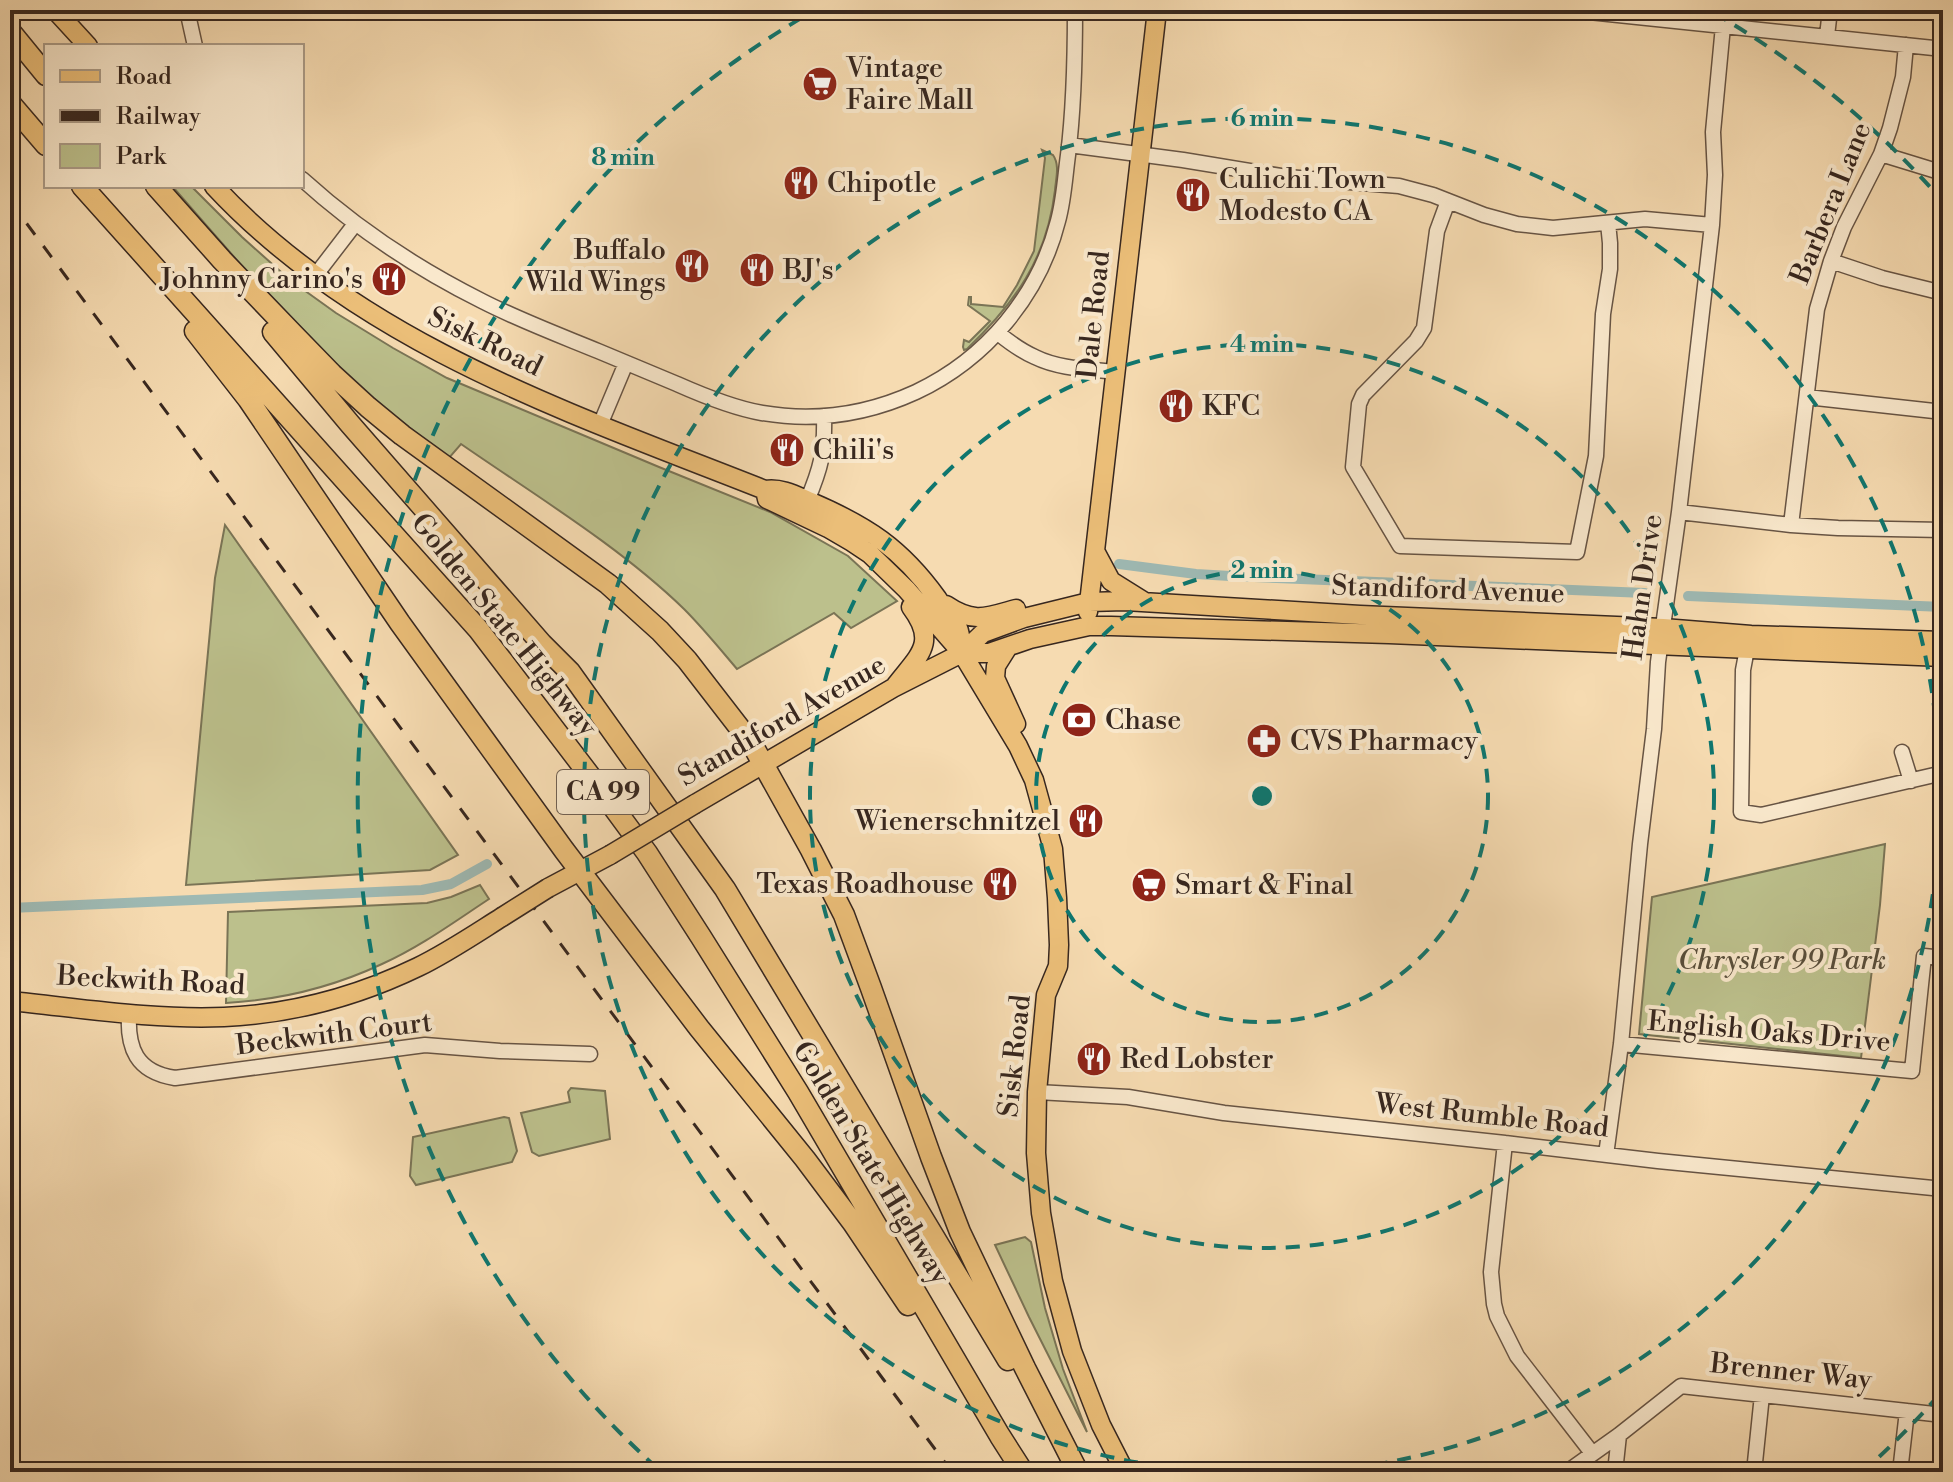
<svg xmlns="http://www.w3.org/2000/svg" width="1953" height="1482" viewBox="0 0 1953 1482" font-family="'Libre Bodoni',serif">
<style>
.green{fill:#bcc08c;stroke:#7a7456;stroke-width:2}
.lines{fill:none;stroke-linecap:round;stroke-linejoin:round}
.canal{stroke:#9eb9b3;stroke-width:10}
.minor-casing{stroke:#675444;stroke-width:17}
.major-casing{stroke:#37271f;stroke-width:21}
.highway-casing{stroke:#37271f;stroke-width:23}
.minor{stroke:#f9e8cc;stroke-width:14}
.major{stroke:#ebbe78;stroke-width:18}
.highway{stroke:#ebbe78;stroke-width:20}
.rail{stroke:#37271f;stroke-width:3;stroke-dasharray:14 14;stroke-linecap:butt}
.major-bridge-casing{stroke:#37271f;stroke-width:21;stroke-linecap:butt}
.major-bridge{stroke:#ebbe78;stroke-width:18}
.ring{fill:none;stroke:#0f766e;stroke-width:4;stroke-dasharray:14 10}
.labels{text-anchor:middle;dominant-baseline:central;stroke-width:8;stroke-linejoin:round;paint-order:stroke}
.shield{fill:#f9e8cc;stroke:#716153;stroke-width:2}
.shield-label{font-size:26px;font-weight:bold;fill:#37271f}
.poi-label{font-size:28px;fill:#37271f;stroke:#f9e8cc;text-anchor:start}
.street-label{font-size:28px;fill:#37271f;stroke:#f9e8cc}
.park-label{font-size:28px;font-style:italic;fill:#584d3a;stroke:#f9e8cc}
.centre{fill:#0f766e;stroke:#f9e8cc;stroke-width:4}
.ring-label{font-size:24px;text-anchor:middle;font-weight:bold;fill:#0f766e;stroke:#f9e8cc;stroke-width:8;stroke-linejoin:round;paint-order:stroke}
</style>
<rect width="100%" height="100%" fill="#f6dbb1"/>
<filter id="stains"><feTurbulence type="fractalNoise" baseFrequency=".0025" numOctaves="4"/><feColorMatrix values="0 0 0 0 .2 0 0 0 0 .09 0 0 0 0 .02 0 0 0 .5 -.17"/></filter>
<radialGradient id="worn" r=".72"><stop offset=".6" stop-color="#630" stop-opacity="0"/><stop offset="1" stop-color="#630" stop-opacity=".3"/></radialGradient>
<!-- green -->
<path class="green" d="M1042,150L1053,155C1060,165 1056,178 1055,190C1047,259 1015,303 967,349L964,350L963,347L964,340L969,342L990,321L968,305L969,297H971V304L1003,307L1017,285L1034,251L1045,158Z
M172,186H191L242,237L290,280L336,313L393,348L447,378L659,467L770,512L848,556L897,601L851,628L834,613L737,669C720,649 703,628 684,609C619,546 536,496 461,444L449,458C423,438 396,418 371,397C299,334 235,258 172,186Z
M225,525L458,855L430,870L186,885L215,578Z
M1885,844L1880,905L1861,1058L1639,1034L1652,897Z
M480,885L489,899C454,922 420,947 382,964C333,987 279,1000 226,1003L228,912L427,903L451,897Z
M571,1088L605,1091L610,1139L539,1156L532,1152L521,1113L570,1102L568,1092Z
M504,1117L509,1118L517,1151L512,1162L416,1185L410,1176L413,1137Z
M1025,1237L1031,1242L1045,1308L1063,1369L1087,1432L1029,1317L995,1245Z"/>
<g class="lines">
<!-- canal -->
<path class="canal" d="M1119,564L1196,574L1230,576L1645,593
M1688,596L1943,607
M10,908L422,890L451,884L487,864"/>
<defs>
<path id="minor" d="M187,10L195,46
M1570,10L1943,49
M1827,36L1830,10
M1069,145L1183,160L1287,177L1399,186L1433,195L1484,215L1517,224L1553,228L1645,219L1712,225
M1881,154L1943,173
M302,179C356,228 416,268 482,301C519,320 559,335 598,351C624,362 651,373 677,384C704,396 733,408 762,413C815,422 868,414 916,392C986,359 1039,296 1058,221C1064,199 1065,177 1068,155C1074,107 1075,59 1075,10
M1448,201L1437,231L1424,328L1416,341L1363,395L1359,404L1353,467L1400,546L1577,552L1596,456L1603,314L1610,269V243L1608,223
M1831,261L1882,278L1943,293
M315,276L355,224
M998,333C1009,342 1021,351 1035,357C1059,369 1089,369 1116,372
M1807,397L1943,412
M600,425L626,363
M807,501C821,468 825,452 824,416
M1679,512L1791,525L1838,528L1943,530
M1791,525L1817,309L1831,261L1844,227L1881,154L1890,128L1903,77L1906,45
M1747,649L1743,670L1741,812L1761,815L1943,773
M1902,752L1911,781
M129,1013C127,1048 136,1072 175,1078L425,1045L500,1051L590,1054
M1621,1044L1912,1071L1924,956L1943,958
M1037,1092L1128,1097L1224,1113L1505,1143L1658,1161L1943,1189
M1505,1143L1491,1272L1494,1304L1497,1316L1517,1356L1592,1453
M1606,1155L1621,1044L1640,844L1654,729L1658,662L1679,512L1712,225L1715,175L1713,132L1723,26
M1567,1472L1619,1435L1681,1386L1943,1415
M1615,1472L1619,1435
M1754,1472L1762,1395
M1900,1472L1907,1411"/>
<path id="major" d="M55,10L88,46
M214,186C361,344 570,413 765,490C781,487 797,496 811,502C867,526 901,548 937,598C943,608 954,618 958,628C961,635 961,645 962,653
M765,490L767,499L828,528L852,542L870,554L907,590L962,653L1018,746L1034,780L1053,849L1057,898L1059,945L1058,966L1046,995L1037,1092L1036,1153L1041,1213L1053,1281L1072,1351L1101,1425L1125,1472
M1095,551L1111,581L1143,601
M946,605C974,624 987,617 1016,609
M1088,612L1157,10
M1008,647L996,666L995,678L1016,724
M962,653H989L1030,639L1089,626H1111L1389,634L1943,657
M896,685C919,655 938,643 911,607
M695,804L893,688L962,653L983,633L1024,618L1089,602L1125,601L1360,615L1663,628L1751,635L1943,641
M548,888L610,855
M10,1001C80,1008 153,1020 224,1017C291,1014 358,996 418,967C447,953 475,934 502,917"/>
<path id="highway" d="M10,31L46,75
M10,103L46,145
M82,186L478,629L597,785L647,853L701,937L798,1092L1000,1436L1023,1472
M156,186L222,260L295,336L332,374L368,407L402,435L608,584L660,631L687,660L752,744L811,850L844,915L871,988L931,1157L960,1232L1025,1368L1078,1472
M195,331L248,399L400,623L564,850L699,1028L805,1159L853,1223L908,1305
M273,332L350,424L542,644L570,672L725,889L1008,1360"/>
</defs>
<!-- minor casing -->
<use href="#minor" class="minor-casing"/>
<!-- major casing -->
<use href="#major" class="major-casing"/>
<!-- highway casing -->
<use href="#highway" class="highway-casing"/>
<!-- minor -->
<use href="#minor" class="minor"/>
<!-- major -->
<use href="#major" class="major"/>
<!-- highway -->
<use href="#highway" class="highway"/>
<!-- rail -->
<path class="rail" d="M10,201L952,1472"/>
<defs>
<path id="major-bridge" d="M610,855L695,804
M502,917L548,888"/>
</defs>
<!-- major-bridge casing -->
<use href="#major-bridge" class="major-bridge-casing"/>
<!-- major-bridge -->
<use href="#major-bridge" class="major-bridge"/>
</g>
<!-- distance rings -->
<g class="ring">
<circle cx="1262" cy="796" r="226"/>
<circle cx="1262" cy="796" r="452"/>
<path d="M1209 1472A678 678 0 1 1 1315 1472"/>
<path d="M1939 1395A904 904 0 0 1 1867 1468M657 1468A904 904 0 0 1 810 13M1714 13A904 904 0 0 1 1939 197"/>
</g>
<!-- icons -->
<defs>
<symbol id="supermarket-disc" viewBox="-11 -11 22 22"><circle r="9.5" fill="#8f2418" stroke="#f9e8cc"/><path d="M-6-5.5h2.5l.6 2H6L4.5 2H-2.5L-4.4-4H-6ZM-1.5 3.2a1.3 1.3 0 1 0 .1 0ZM3 3.2a1.3 1.3 0 1 0 .1 0Z" fill="#fff"/></symbol>
<symbol id="restaurant-disc" viewBox="-11 -11 22 22"><circle r="9.5" fill="#8f2418" stroke="#f9e8cc"/><path d="M-5-6h1v4h1v-4h1v4h1v-4h1v5L-1.5 .5V6h-2V.5L-5-1ZM5-6V6H3V1.5H1.5Q1.5-4 5-6Z" fill="#fff"/></symbol>
<symbol id="bank-disc" viewBox="-11 -11 22 22"><circle r="9.5" fill="#8f2418" stroke="#f9e8cc"/><path d="M-6-4H6V4H-6ZM0-2.3a2.3 2.3 0 1 0 0 4.6a2.3 2.3 0 1 0 0-4.6Z" fill="#fff"/></symbol>
<symbol id="pharmacy-disc" viewBox="-11 -11 22 22"><circle r="9.5" fill="#8f2418" stroke="#f9e8cc"/><path d="M-2-6h4v4h4v4h-4v4h-4v-4h-4v-4h4Z" fill="#fff"/></symbol>
</defs>
<g fill-rule="evenodd">
<use href="#supermarket-disc" x="800" y="64" width="40" height="40"/>
<use href="#restaurant-disc" x="781" y="163" width="40" height="40"/>
<use href="#restaurant-disc" x="1173" y="175" width="40" height="40"/>
<use href="#restaurant-disc" x="672" y="246" width="40" height="40"/>
<use href="#restaurant-disc" x="737" y="250" width="40" height="40"/>
<use href="#restaurant-disc" x="369" y="259" width="40" height="40"/>
<use href="#restaurant-disc" x="1156" y="386" width="40" height="40"/>
<use href="#restaurant-disc" x="767" y="430" width="40" height="40"/>
<use href="#bank-disc" x="1059" y="700" width="40" height="40"/>
<use href="#pharmacy-disc" x="1244" y="721" width="40" height="40"/>
<use href="#restaurant-disc" x="1066" y="801" width="40" height="40"/>
<use href="#restaurant-disc" x="980" y="864" width="40" height="40"/>
<use href="#supermarket-disc" x="1129" y="865" width="40" height="40"/>
<use href="#restaurant-disc" x="1074" y="1039" width="40" height="40"/>
</g>
<g class="labels">
<!-- shield labels -->
<rect class="shield" x="557" y="770" width="92" height="44" rx="6"/>
<g class="shield-label">
<text x="603" y="792">CA 99</text>
</g>
<!-- poi labels -->
<g class="poi-label">
<text x="846" y="68">Vintage<tspan x="846" dy="32">Faire Mall</tspan></text>
<text x="1219" y="179">Culichi Town<tspan x="1219" dy="32">Modesto CA</tspan></text>
<text x="827" y="183">Chipotle</text>
<text x="666" y="250" text-anchor="end">Buffalo<tspan x="666" dy="32">Wild Wings</tspan></text>
<text x="783" y="270">BJ's</text>
<text x="363" y="279" text-anchor="end">Johnny Carino's</text>
<text x="1202" y="406">KFC</text>
<text x="813" y="450">Chili's</text>
<text x="1105" y="720">Chase</text>
<text x="1290" y="741">CVS Pharmacy</text>
<text x="1060" y="821" text-anchor="end">Wienerschnitzel</text>
<text x="974" y="884" text-anchor="end">Texas Roadhouse</text>
<text x="1175" y="885">Smart &amp; Final</text>
<text x="1120" y="1059">Red Lobster</text>
</g>
<!-- street labels -->
<g class="street-label">
<text transform="translate(1831 203) rotate(-68)">Barbera Lane</text>
<text transform="translate(1094 315) rotate(-84)">Dale Road</text>
<text transform="translate(485 342) rotate(26)">Sisk Road</text>
<text transform="translate(1643 587) rotate(-82)">Hahn Drive</text>
<text transform="translate(1448 590) rotate(2)">Standiford Avenue</text>
<text transform="translate(504 625) rotate(51)">Golden State Highway</text>
<text transform="translate(782 721) rotate(-30)">Standiford Avenue</text>
<text transform="translate(151 981) rotate(3)">Beckwith Road</text>
<text transform="translate(1769 1032) rotate(5)">English Oaks Drive</text>
<text transform="translate(334 1034) rotate(-7)">Beckwith Court</text>
<text transform="translate(1015 1056) rotate(-84)">Sisk Road</text>
<text transform="translate(1492 1116) rotate(6)">West Rumble Road</text>
<text transform="translate(871 1163) rotate(59)">Golden State Highway</text>
<text transform="translate(1791 1372) rotate(6)">Brenner Way</text>
</g>
<!-- park labels -->
<g class="park-label">
<text x="1782" y="960">Chrysler 99 Park</text>
</g>
</g>
<circle cx="1262" cy="796" r="12" class="centre"/>
<g class="ring-label">
<text x="1262" y="126">6 min</text>
<text x="623" y="165">8 min</text>
<text x="1262" y="352">4 min</text>
<text x="1262" y="578">2 min</text>
</g>
<!-- margin -->
<rect width="1953" height="1482" fill="none" stroke="#f6dbb1" stroke-width="40"/>
<rect x="12" y="12" width="1929" height="1458" fill="none" stroke="#37271f" stroke-width="4"/>
<rect x="20" y="20" width="1913" height="1442" fill="none" stroke="#37271f" stroke-width="2"/>
<!-- legend -->
<rect x="44" y="44" width="260" height="144" fill="#f9e8cc" stroke="#ab9b87" stroke-width="2"/>
<rect x="60" y="70" width="40" height="12" fill="#ebbe78" stroke="#ab9b87" stroke-width="2"/>
<text x="116" y="84" font-size="24" fill="#37271f">Road</text>
<rect x="60" y="110" width="40" height="12" fill="#37271f" stroke="#ab9b87" stroke-width="2"/>
<text x="116" y="124" font-size="24" fill="#37271f">Railway</text>
<rect x="60" y="144" width="40" height="24" fill="#bcc08c" stroke="#ab9b87" stroke-width="2"/>
<text x="116" y="164" font-size="24" fill="#37271f">Park</text>
<rect width="100%" height="100%" filter="url(#stains)"/>
<rect width="100%" height="100%" fill="url(#worn)"/>
</svg>
